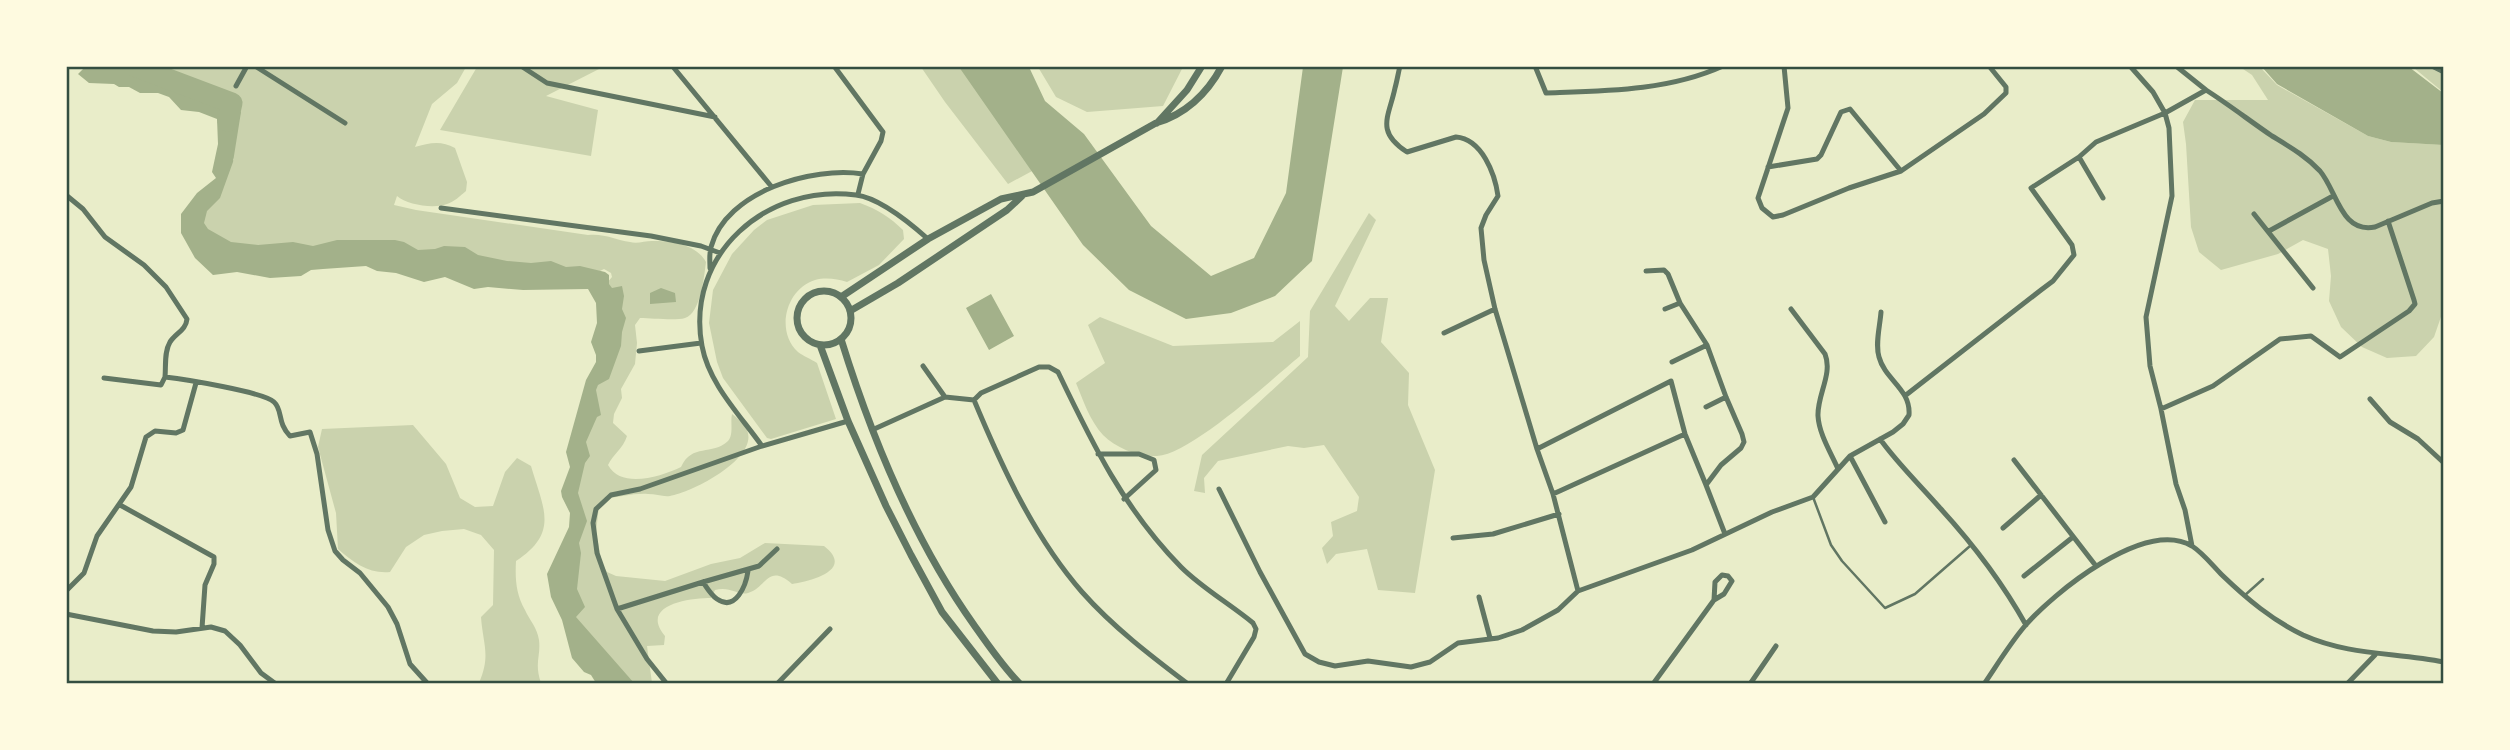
<svg xmlns="http://www.w3.org/2000/svg" width="2510" height="750" viewBox="0 0 2510 750" font-family="Signika,sans-serif">
<style>
.green{fill:#cad2ad}
.water{fill:#a3b18a}
.lines{fill:none;stroke-linecap:round;stroke-linejoin:round}
.river{stroke:#a3b18a;stroke-width:21}
.service{stroke:#617663;stroke-width:2.5}
.minor{stroke:#617663;stroke-width:5}
.tertiary{stroke:#617663;stroke-width:7}
.neatline{fill:none;stroke:#344e41;stroke-width:2.5}
</style>
<rect width="100%" height="100%" fill="#e9edc9"/>
<!-- green -->
<path class="green" d="M102,67H466L457,83L432,104L415,147C429,143 441,140 455,148L467,182L466,191C460,196 454,202 447,204C434,209 407,205 397,196L394,205L416,210L588,235C604,233 616,240 630,242C637,244 645,241 652,241C672,241 696,244 706,262C704,276 701,313 685,318C675,321 652,318 640,318L635,325L637,343L635,364L621,389L622,398L614,414L613,423L627,436C623,449 613,454 608,465C621,489 660,477 681,467C692,443 712,456 728,441C734,434 730,422 732,414C737,418 745,424 747,430C759,458 693,492 670,496C663,497 656,494 648,494C634,493 619,497 605,499L599,506L596,532L602,564L607,572L616,576L665,581L711,564L740,558L765,543L824,546C855,570 811,581 792,584C768,563 767,587 748,593C738,596 731,586 715,590L711,598C689,598 639,605 665,636L664,645L647,646L652,683H628L573,621L575,602L574,500L594,385L606,284L612,277L611,273L604,269L600,271L247,255L199,233L209,203L234,159L229,155L235,115Z
M477,67H603L546,96L598,110L591,156L440,130Z
M921,67H961L1034,170L1008,184L945,102Z
M1038,67H1183L1163,106L1087,112L1056,97Z
M2240,67H2260L2277,85L2368,136L2391,142L2443,145V311L2434,337L2416,356L2387,358L2362,347L2341,327L2329,301L2331,276L2328,249L2303,240L2278,254L2221,270L2199,252L2191,227L2186,144L2183,122L2195,100H2268L2252,75Z
M2410,67H2443V92L2414,68Z
M860,203C877,209 891,218 903,230L904,239L879,265L847,282C837,279 826,277 815,280C786,289 775,331 798,352C803,356 811,359 817,363L836,419L771,439L767,438L723,378L717,362L709,323L713,290L732,254L754,230L767,220L813,205Z
M1369,213L1376,220L1335,306L1349,321L1370,298H1388L1381,342L1409,373L1408,405L1435,470L1415,593L1378,590L1367,549L1336,554L1327,564L1322,548L1333,536L1331,522L1357,511L1359,497L1324,445L1304,448L1288,446L1218,461L1204,478L1205,493L1194,491L1202,455L1308,357L1310,311Z
M1100,317L1173,346L1273,342L1300,321V356C1271,380 1191,454 1157,456C1138,457 1116,448 1103,435C1090,421 1083,400 1076,383L1105,363L1088,325Z
M413,425L446,464L460,498L475,507L493,506L505,472L517,458L531,466C543,508 560,532 516,561C515,579 516,594 525,610C530,621 537,627 539,640C541,656 534,663 541,683H479C491,655 483,645 481,617L493,605L494,550L481,535L464,529L442,531L424,535L406,547L390,572C369,574 354,563 338,549L336,513L318,447L322,429Z"/>
<!-- water -->
<path class="water" d="M126,67L146,75H166L172,79L186,77L192,80C190,95 214,103 226,99L241,112L233,162L220,198L207,211L204,223L208,229L231,242L258,245L293,242L313,246L337,240H395L404,242L418,250L435,249L444,246L465,247L478,255L507,261L531,263L551,261L566,267L580,266L605,272L609,275V284L612,288L622,286L624,296L622,309L626,318L622,332L621,346L609,379L598,385L596,390L601,415L597,417L586,442L590,456L585,463L578,493L587,521L579,543L581,553L577,589L585,607L576,617L634,683H596L591,675L584,672L572,658L562,620L551,597L547,574L569,527L570,513L562,497L561,491L570,467L566,452L586,380L596,362V355L591,342L597,323L596,303L588,289L523,290L488,287L474,289L445,277L424,282L396,273L377,271L366,266L323,269L311,270L301,276L270,278L237,272L213,275L195,258L181,233V214L197,193L216,178L212,172L218,144L217,119L199,112L181,110L169,97L158,93H140L129,87H119L114,84L89,83L78,74L85,67Z
M959,67H1029L1045,101L1084,134L1151,226L1211,276L1254,258L1286,193L1303,67H1343L1312,261L1275,296L1231,313L1186,319L1129,290L1083,245Z
M2262,67H2409L2443,93V145L2391,142L2368,136L2277,84Z
M661,288L675,293L676,302L650,304V293Z
M991,294L1014,336L989,350L966,308Z"/>
<g class="lines">
<!-- river -->
<path class="river" d="M134,66L232,103L228,121"/>
<!-- service -->
<path class="service" d="M1813,497L1831,545L1842,561L1885,608L1915,594L1970,546
M2244,596L2263,579"/>
<!-- minor -->
<path class="minor" d="M255,66L345,123
M521,66L547,83L715,117
M834,66L883,132L881,141L863,174L858,194
M1400,66C1398,74 1397,81 1395,88C1389,117 1375,131 1407,152L1456,137C1482,139 1495,174 1498,196L1486,215L1481,228L1484,260L1495,309L1537,449L1553,494L1578,591
M1535,66L1546,93C1605,91 1668,91 1723,66
M1784,66L1788,108L1758,198L1762,208L1773,217L1783,215L1849,188L1901,171L1984,114L2006,93V87L1989,66
M2130,66L2153,92L2165,113L2169,128L2172,196L2146,317L2150,366L2161,409L2176,484L2185,510L2192,546
M2176,66L2206,90
M2432,66L2444,72
M674,68L771,186
M236,86L247,66
M1768,167L1817,159L1821,155L1841,112L1850,109L1901,171
M66,195L83,209L105,237L144,265L166,287L187,319C186,330 176,333 170,342C164,352 166,366 165,377
M2103,198L2079,157L2096,142L2165,113L2206,90C2228,104 2250,121 2272,136C2290,147 2306,156 2320,171C2337,191 2341,234 2375,227L2432,203L2444,201
M441,208L651,236L701,246L720,253
M2254,214L2313,288
M2269,231L2333,196
M710,268C710,262 709,253 711,247C726,191 813,166 863,174
M1646,271L1664,270L1668,274L1680,303L1707,345L1726,397L1742,434L1744,442L1741,448L1721,465L1706,485L1725,534
M1665,309L1680,303
M1791,309L1825,354C1833,374 1817,395 1818,416C1819,434 1831,453 1838,469
M1444,333L1495,309
M639,351L701,343
M1672,362L1707,345
M923,366L945,397L974,400
M165,377C183,379 264,392 274,402C283,410 277,423 290,436L310,432L317,454L328,530L335,551L343,560L360,573L388,607L397,624L410,664L428,684
M104,378L161,385L165,377
M1906,395L2041,290L2053,281L2074,255L2072,245L2031,188L2079,157
M2370,399L2390,422L2418,439L2444,463
M974,400L981,393L1039,367H1049L1058,372C1093,445 1124,509 1181,567C1202,588 1230,604 1253,623L1256,629L1254,637L1226,684
M974,400C1002,467 1034,537 1082,592C1113,627 1151,656 1188,684
M1706,407L1726,397
M2161,409L2213,386L2280,339L2311,336L2340,357L2409,311L2415,304L2414,300L2388,221
M872,430L945,397
M1880,439C1898,464 1920,485 1940,508C1973,544 2002,582 2026,625
M762,446C740,415 709,384 702,346C685,254 767,183 856,195C880,198 910,223 928,239
M1537,449L1671,381L1685,434L1706,485
M1098,454H1139L1154,460L1156,470L1124,499
M1850,456L1885,522
M2014,460L2096,566
M1219,489L1260,572L1305,654L1319,662L1335,666L1368,661L1411,667L1430,662L1458,643L1498,638L1522,630L1558,610L1578,591L1692,550L1772,512L1813,497L1850,456L1893,432L1903,424L1909,415C1911,389 1885,380 1879,357C1875,344 1880,326 1881,312
M1553,494L1685,434
M120,505L214,557V564L205,585L202,628
M2003,528L2041,495
M1453,538L1493,534L1559,514
M2024,576L2073,537
M703,582C707,588 711,595 717,599C736,612 746,585 748,571
M66,591L84,573L97,536L131,487L146,437L155,431L176,433L183,430L196,383
M1479,597L1490,638
M617,609L703,582L759,566L777,549
M66,614L153,631L176,632L211,627L225,631L240,645L261,673L276,684
M667,684L647,659L617,609L597,553L593,523L596,509L611,495L640,489L762,446L848,421
M777,684L830,629
M1653,684L1714,600L1724,594L1732,581L1728,576L1722,575L1715,582L1714,600
M1750,684L1776,646
M1984,684C1997,665 2009,645 2024,627C2053,593 2145,518 2192,546C2203,553 2213,566 2222,575C2247,599 2272,620 2303,635C2350,656 2395,652 2444,662
M2347,684L2375,655"/>
<!-- tertiary -->
<path class="tertiary" d="M1157,123L1187,90L1202,66
M797 318a27 27 0 1 1 54 0a27 27 0 1 1-54 0Z
M841,297L928,239L1001,199L1033,192L1156,123C1186,114 1207,94 1222,66
M850,311L898,283L1007,210L1022,196
M841,339C872,439 913,539 974,625C988,645 1003,667 1020,684
M820,345L848,421L886,506L911,555L942,612L998,684"/>
</g>
<!-- border -->
<rect width="2510" height="750" fill="none" stroke="#fefae0" stroke-width="136"/>
<rect x="68" y="68" width="2374" height="614" class="neatline"/>
</svg>
